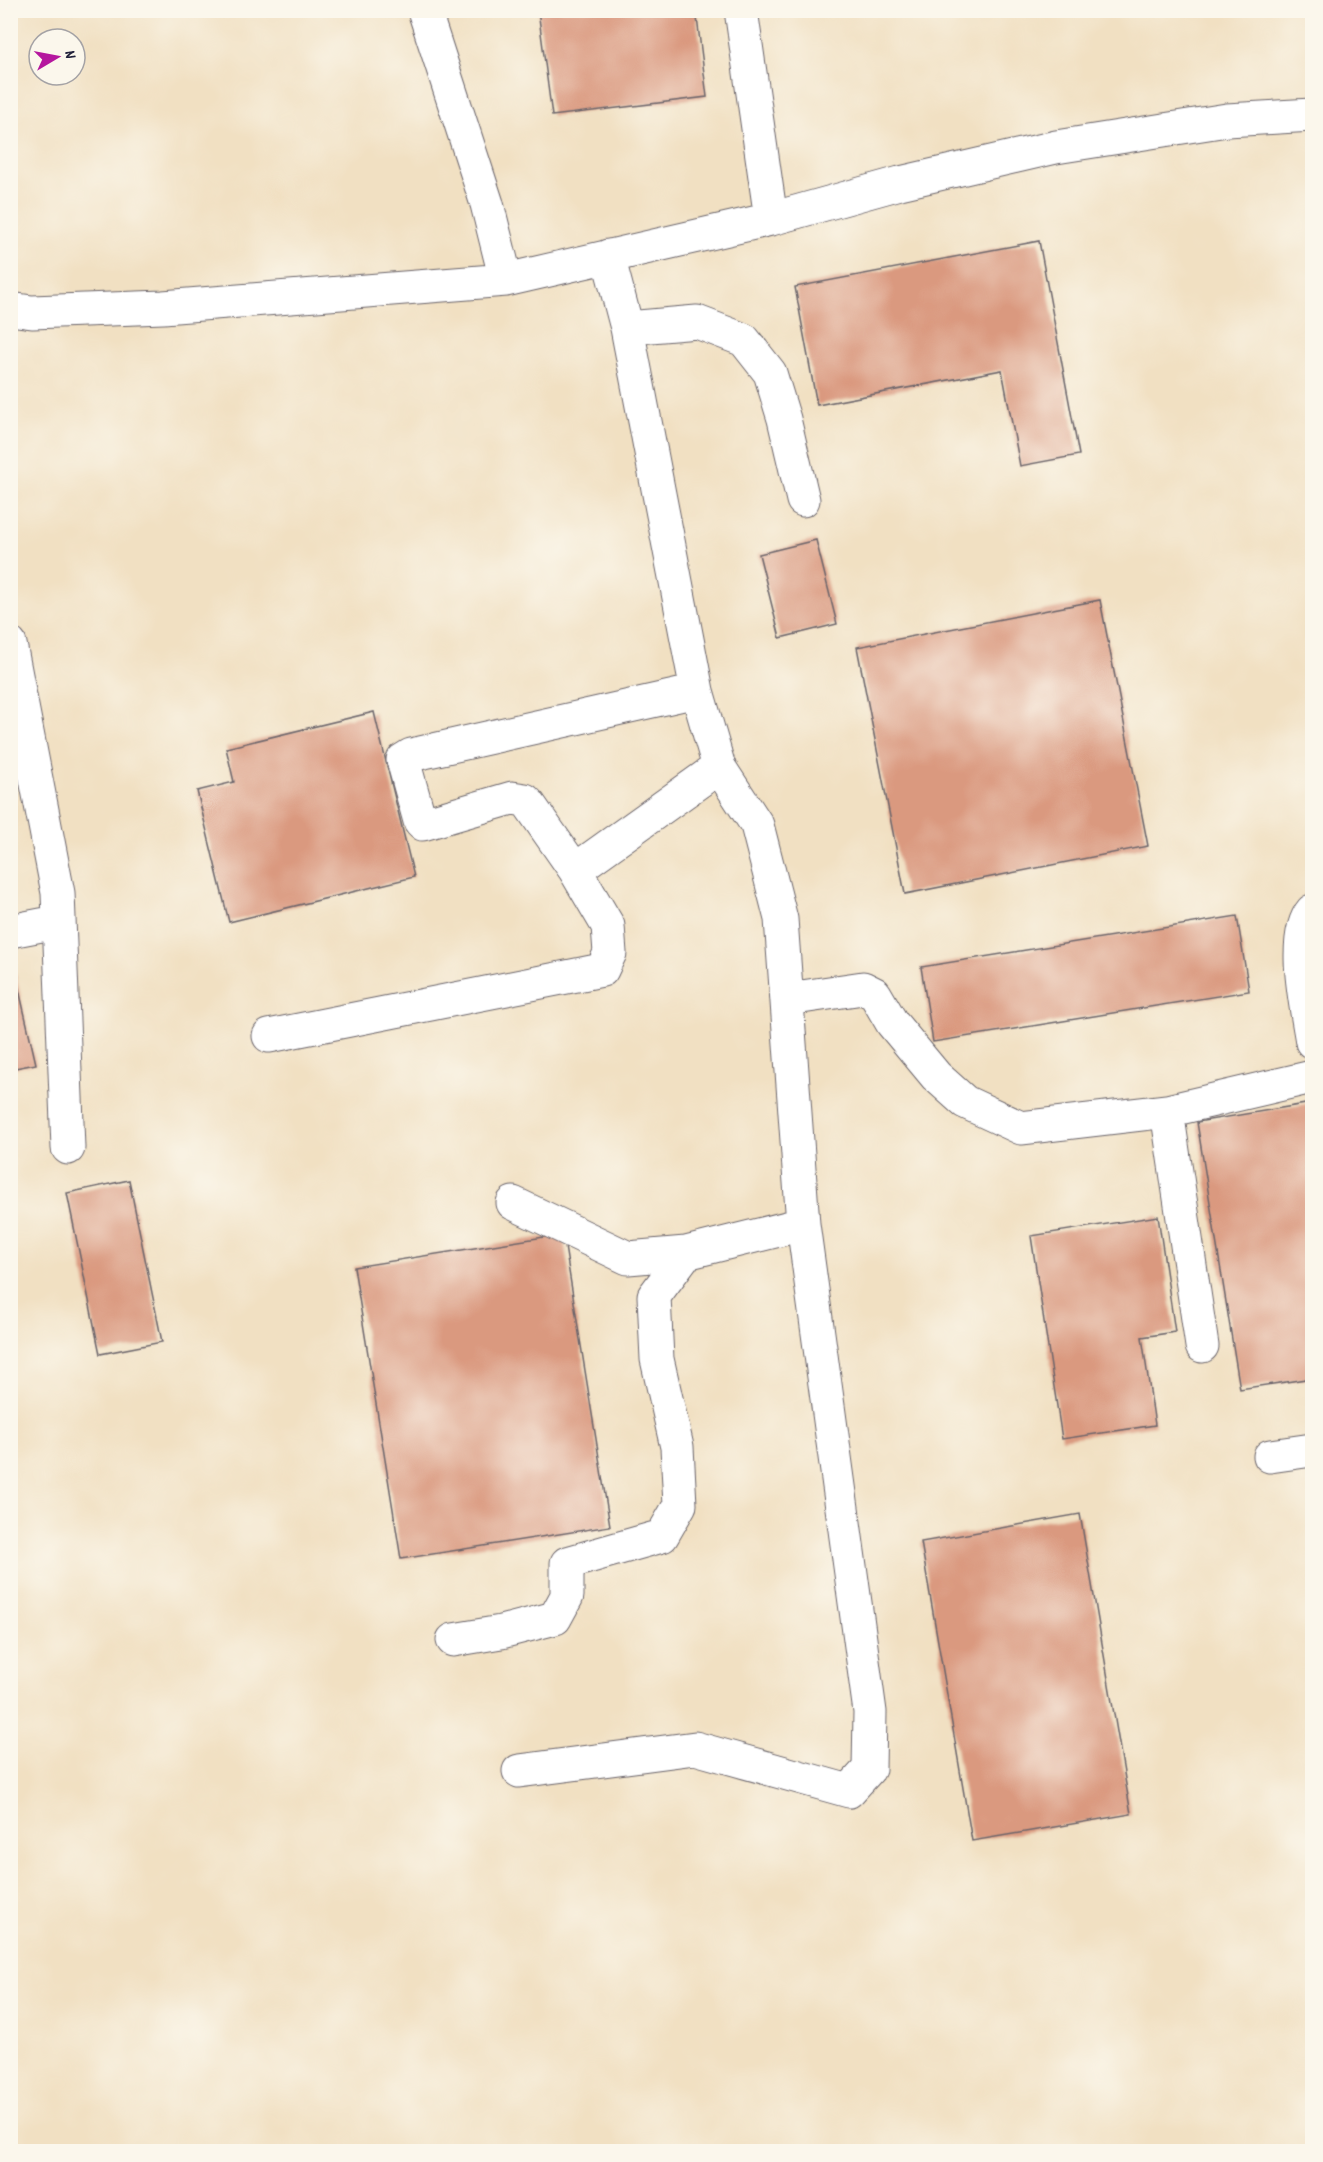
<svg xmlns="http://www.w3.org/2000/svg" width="1323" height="2162" viewBox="0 0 1323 2162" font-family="Dekko,sans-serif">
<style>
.building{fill:#da997f}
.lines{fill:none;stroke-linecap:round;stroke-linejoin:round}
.minor-casing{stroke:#6a646a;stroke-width:35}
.minor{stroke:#fff;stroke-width:33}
</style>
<rect width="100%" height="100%" fill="#fbf7ec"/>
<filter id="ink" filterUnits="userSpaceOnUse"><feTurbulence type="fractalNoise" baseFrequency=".0167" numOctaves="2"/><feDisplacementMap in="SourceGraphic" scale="12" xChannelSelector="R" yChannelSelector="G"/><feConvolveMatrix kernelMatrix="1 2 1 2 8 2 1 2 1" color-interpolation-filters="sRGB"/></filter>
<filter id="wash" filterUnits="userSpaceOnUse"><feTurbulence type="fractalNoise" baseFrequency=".008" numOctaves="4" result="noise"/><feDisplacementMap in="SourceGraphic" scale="24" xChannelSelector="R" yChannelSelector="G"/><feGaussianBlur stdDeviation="1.35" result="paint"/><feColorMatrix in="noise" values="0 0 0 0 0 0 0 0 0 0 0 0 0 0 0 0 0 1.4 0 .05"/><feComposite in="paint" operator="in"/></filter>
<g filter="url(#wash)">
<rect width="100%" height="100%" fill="#f1e0c2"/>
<g id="blocks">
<!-- building -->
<path class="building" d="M538,10H696L707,97L552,116Z
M1039,241L1079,455L1020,466L1002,370L817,405L795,287Z
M816,540L837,624L780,638L759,554Z
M1100,600L1148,846L905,894L857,647Z
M374,712L414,877L229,922L197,791L234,782L226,748Z
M1237,916L1249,991L933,1042L921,967Z
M10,950L36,1064L10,1069Z
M1312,1103V1378L1240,1389L1197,1122Z
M129,1180L162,1342L100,1354L67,1193Z
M1158,1216L1175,1332L1142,1337L1155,1425L1062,1439L1031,1236Z
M563,1234L610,1526L401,1559L354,1267Z
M1080,1514L1131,1814L972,1841L921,1542Z"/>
</g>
</g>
<g filter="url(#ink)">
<use href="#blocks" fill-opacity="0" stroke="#6a646a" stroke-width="1.5"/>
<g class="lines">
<defs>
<path id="minor" d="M424,10L487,204L506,280
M741,10L771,219
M10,309L32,312L163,307L506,280L771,219L900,183L1056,147L1227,120L1312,115
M627,328L697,322L744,340L770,373L784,419L803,500
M10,644L58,893L68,1148
M575,870L719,767
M1312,911C1290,937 1307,1010 1312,1042
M10,931L57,922
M788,999L863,988L875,994L892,1023L936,1076L965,1102L1021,1128L1167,1111
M269,1036L602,970L610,953L608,926L575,870L529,804L525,800L512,798L423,824L420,821L403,760L411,755L697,691
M513,1203L628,1258L686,1253L803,1224
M1202,1346L1167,1111L1312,1077
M1270,1456L1312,1450
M453,1640L501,1632L555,1618L567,1596V1563L662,1536L680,1505L677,1447L657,1359L654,1296L686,1253
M519,1771L695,1748L849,1791L869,1769L870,1712L803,1224L781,919L757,825L719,767L697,691L627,328L608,256"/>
</defs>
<!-- minor casing -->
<use href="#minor" class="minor-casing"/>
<!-- minor -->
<use href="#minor" class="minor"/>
</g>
</g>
<!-- margin -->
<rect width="1323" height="2162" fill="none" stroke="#fbf7ec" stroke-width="36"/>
<!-- north arrow -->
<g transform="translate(57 57) rotate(80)"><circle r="28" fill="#fbf7ec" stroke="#a4a2a5" stroke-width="1.5"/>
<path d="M0-4.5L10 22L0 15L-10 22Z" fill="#b5179e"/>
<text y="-9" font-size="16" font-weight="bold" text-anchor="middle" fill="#22223b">N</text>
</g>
</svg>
